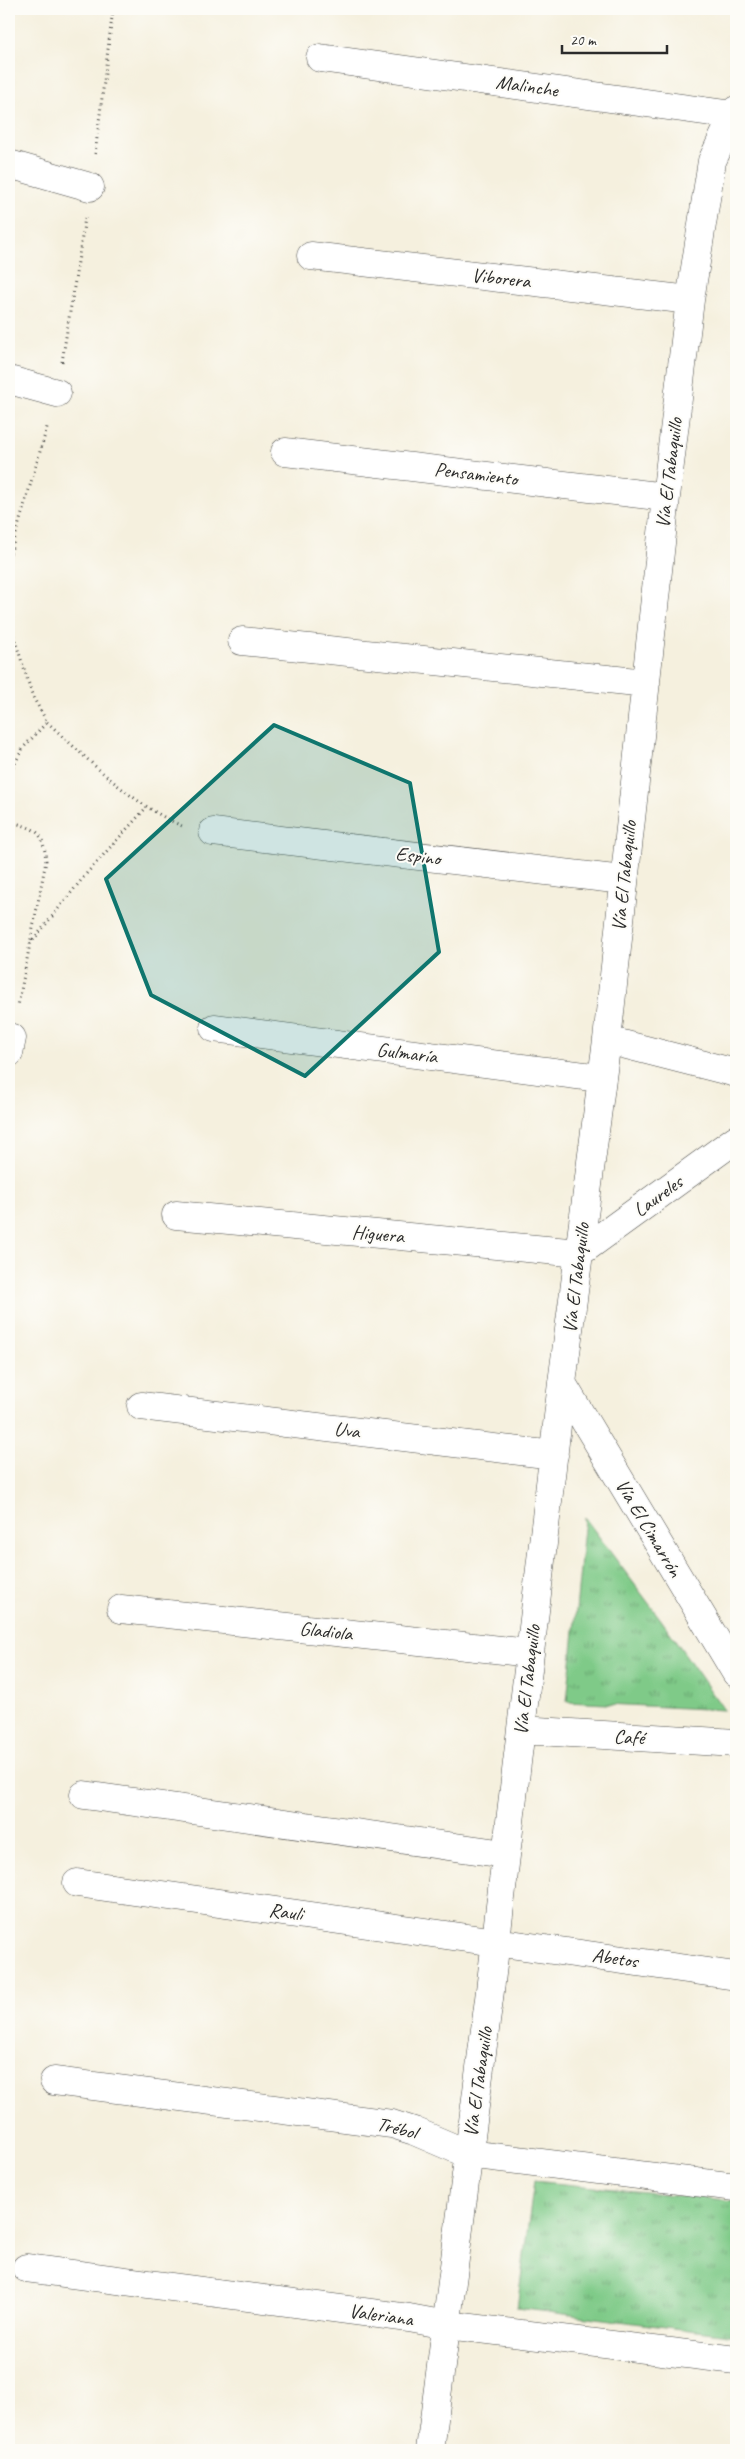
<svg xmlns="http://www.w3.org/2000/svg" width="745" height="2459" viewBox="0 0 745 2459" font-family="Caveat,sans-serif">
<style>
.park{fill:url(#park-tufts);stroke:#557a5a}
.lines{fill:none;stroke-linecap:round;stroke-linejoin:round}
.minor-casing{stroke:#494946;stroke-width:29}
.path{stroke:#494946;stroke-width:3;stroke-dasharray:1 4;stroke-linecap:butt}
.minor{stroke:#fff;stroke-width:28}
.marked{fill:#0f766e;fill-opacity:0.2;stroke:#0f766e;stroke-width:4;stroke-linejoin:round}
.labels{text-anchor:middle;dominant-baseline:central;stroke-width:4;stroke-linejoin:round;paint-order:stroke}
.street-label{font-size:20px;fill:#2b2b2b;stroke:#fdfcf7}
</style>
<defs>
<pattern id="park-tufts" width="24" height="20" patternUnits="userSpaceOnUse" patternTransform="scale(1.25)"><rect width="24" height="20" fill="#7fca88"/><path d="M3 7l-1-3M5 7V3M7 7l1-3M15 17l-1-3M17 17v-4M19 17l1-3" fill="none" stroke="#68a46f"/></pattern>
</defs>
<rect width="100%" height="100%" fill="#fdfcf7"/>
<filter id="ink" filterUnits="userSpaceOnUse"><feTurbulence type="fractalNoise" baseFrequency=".02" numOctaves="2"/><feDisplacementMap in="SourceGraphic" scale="10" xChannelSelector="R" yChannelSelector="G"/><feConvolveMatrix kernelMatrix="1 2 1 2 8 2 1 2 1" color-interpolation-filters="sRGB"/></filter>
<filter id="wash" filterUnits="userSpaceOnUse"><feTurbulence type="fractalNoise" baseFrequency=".0096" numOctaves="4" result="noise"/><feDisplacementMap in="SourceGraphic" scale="20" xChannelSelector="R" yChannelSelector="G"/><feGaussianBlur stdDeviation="1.12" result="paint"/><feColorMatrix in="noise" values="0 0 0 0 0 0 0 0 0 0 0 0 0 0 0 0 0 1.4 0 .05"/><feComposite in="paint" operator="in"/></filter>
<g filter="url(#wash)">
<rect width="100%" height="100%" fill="#f5f0de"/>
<!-- park -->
<path class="park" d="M585,1518L662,1621L724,1710L567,1702Z
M534,2181L736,2201V2336L517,2308Z"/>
</g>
<g filter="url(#ink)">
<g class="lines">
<defs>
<path id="minor" d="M320,58L733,115
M9,164L90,187
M311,256L690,300
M9,380L57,393
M285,452L666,497
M242,641L646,683
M213,832L623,880
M214,1028L600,1078
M9,1037L12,1038L9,1053
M607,1040L736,1073
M176,1215L579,1253L736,1139
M562,1383L736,1673
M141,1406L554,1455
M121,1609L530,1653
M521,1730L736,1743
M84,1795L505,1854
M77,1883L736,1976
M54,2081L392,2124L414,2131L468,2154L736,2187
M26,2268L409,2318L447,2325L736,2360
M430,2450L489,1999L562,1383L607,1040L666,497L690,300L712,161L736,110"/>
</defs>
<!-- minor casing -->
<use href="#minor" class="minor-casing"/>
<!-- path -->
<path class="path" d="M95,154L113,9
M62,362L85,218
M9,558L48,424
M9,621L33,697L47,722L23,748L9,775
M47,722C89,760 130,803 182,826
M9,821C38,830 43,830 46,861L18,1006
M30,944L87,873L146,808"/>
<!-- minor -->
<use href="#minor" class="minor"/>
</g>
</g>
<!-- marked area -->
<path class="marked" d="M274,725L410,783L439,952L305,1076L151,995L106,879Z"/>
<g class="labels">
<!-- street labels -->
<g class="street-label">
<text transform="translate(527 86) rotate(8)">Malinche</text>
<text transform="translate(501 278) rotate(6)">Viborera</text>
<text transform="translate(669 473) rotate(-83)">Vía El Tabaquillo</text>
<text transform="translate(476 474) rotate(7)">Pensamiento</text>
<text transform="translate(418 856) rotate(7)">Espino</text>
<text transform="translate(624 876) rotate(-84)">Vía El Tabaquillo</text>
<text transform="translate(407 1053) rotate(7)">Gulmaría</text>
<text transform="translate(658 1196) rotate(-36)">Laureles</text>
<text transform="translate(378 1234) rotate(5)">Higuera</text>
<text transform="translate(576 1278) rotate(-83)">Vía El Tabaquillo</text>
<text transform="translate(347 1430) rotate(7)">Uva</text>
<text transform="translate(649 1528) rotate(59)">Vía El Cimarrón</text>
<text transform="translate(326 1631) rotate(6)">Gladiola</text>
<text transform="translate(527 1680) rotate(-83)">Vía El Tabaquillo</text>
<text transform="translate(629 1737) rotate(3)">Café</text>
<text transform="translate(286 1912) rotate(8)">Rauli</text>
<text transform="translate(615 1958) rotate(8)">Abetos</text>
<text transform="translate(478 2082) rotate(-82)">Vía El Tabaquillo</text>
<text transform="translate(397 2128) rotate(14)">Trébol</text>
<text transform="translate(381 2315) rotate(8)">Valeriana</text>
</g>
</g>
<!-- margin -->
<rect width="745" height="2459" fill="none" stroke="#fdfcf7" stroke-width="30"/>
<!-- scale -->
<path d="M562 45v8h105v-8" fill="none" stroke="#2b2b2b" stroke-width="2.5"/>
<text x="570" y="45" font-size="15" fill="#2b2b2b" stroke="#fdfcf7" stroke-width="4" paint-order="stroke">20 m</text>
</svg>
